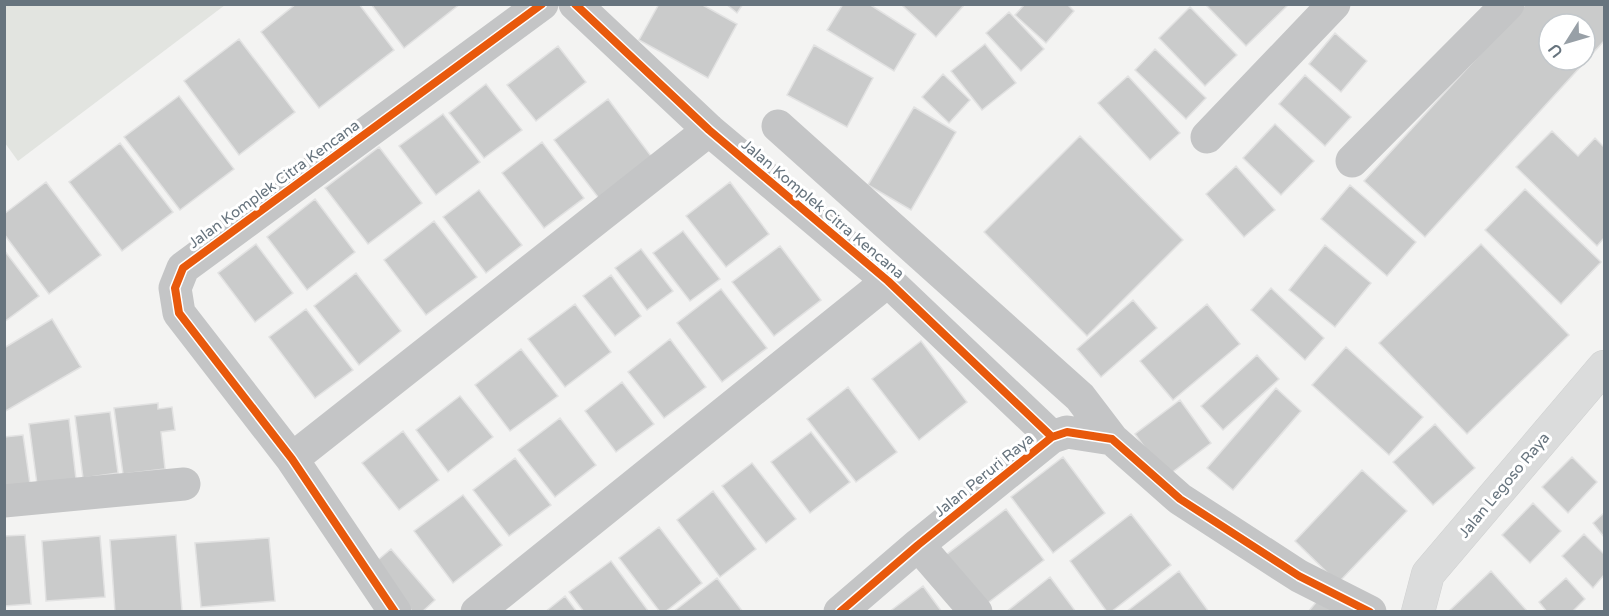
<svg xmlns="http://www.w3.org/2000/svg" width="1609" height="616" viewBox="0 0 1609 616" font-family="'Varela Round',sans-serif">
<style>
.green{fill:#e2e4e0}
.building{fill:#cacbcb;stroke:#e2e2e2;stroke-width:1.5;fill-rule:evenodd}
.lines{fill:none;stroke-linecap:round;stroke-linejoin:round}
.secondary-casing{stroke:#cfd0d0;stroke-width:34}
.street{stroke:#c4c5c6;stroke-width:33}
.secondary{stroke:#dbdcdc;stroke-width:33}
.cycleway-casing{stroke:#fff;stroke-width:11}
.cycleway{stroke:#e8590c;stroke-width:8}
.labels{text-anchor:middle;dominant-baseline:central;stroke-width:6;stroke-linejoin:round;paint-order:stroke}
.street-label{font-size:15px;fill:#67747e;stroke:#fff}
</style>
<rect width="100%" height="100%" fill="#f3f3f2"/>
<!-- green -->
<path class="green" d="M5,4H225V5L18,161L5,143Z"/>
<!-- building -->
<path class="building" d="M296,4H359L394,50L319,108L261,32Z
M371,4H460L404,48Z
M659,4H701L737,24L708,78L639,40Z
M726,4H743L737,13Z
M843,4H869L916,34L894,71L827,30Z
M904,4H965L936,37L903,6Z
M1025,4H1067L1074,11L1046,43L1015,15Z
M1205,4H1289L1246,46Z
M1526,4H1604V41L1425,237L1364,181ZM1549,24H1585V60H1549Z
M1190,7L1237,55L1205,86L1159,38Z
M1009,12L1044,49L1021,71L986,33Z
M1335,33L1367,61L1341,92L1309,64Z
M239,39L295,112L239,155L184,81Z
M985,44L1016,83L982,110L951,71Z
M814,45L873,78L847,127L787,95Z
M558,46L586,82L536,121L507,85Z
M1155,49L1206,98L1186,119L1135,70Z
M943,74L970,100L949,123L922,97Z
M1305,75L1351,117L1325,146L1279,104Z
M1128,76L1180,133L1150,160L1098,103Z
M486,84L522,130L484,158L449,113Z
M179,96L234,169L180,210L124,137Z
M608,99L654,160L601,201L554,140Z
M914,107L956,132L911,210L868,185Z
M443,114L480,162L436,195L399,146Z
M1275,124L1314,161L1281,195L1243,158Z
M1552,131L1578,156L1595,138L1604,147V238L1597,246L1516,167Z
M1080,136L1183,240L1087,336L984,232Z
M542,142L584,198L544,228L502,173Z
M120,143L173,212L122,251L69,182Z
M379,147L422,203L368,244L325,188Z
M1236,166L1275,210L1244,237L1206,194Z
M46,182L101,255L49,294L4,234V214Z
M730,182L769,234L726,267L686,216Z
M1350,185L1416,242L1387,276L1321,219Z
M1525,189L1601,262L1561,304L1485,230Z
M479,190L522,245L486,273L443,217Z
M315,199L355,252L307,290L267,237Z
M434,221L477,277L426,315L384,260Z
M683,231L720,279L690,301L653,253Z
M256,244L293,293L255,322L218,273Z
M1481,244L1569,335L1467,434L1379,343Z
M1325,245L1371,283L1335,327L1289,290Z
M780,246L821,300L774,336L732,282Z
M641,249L673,291L647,310L615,268Z
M4,250L39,296L4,322Z
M356,273L401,331L359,365L314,306Z
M611,275L641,316L615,336L583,296Z
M1271,288L1324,338L1305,360L1251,310Z
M721,289L767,348L722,382L677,323Z
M1133,300L1157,328L1101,377L1077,349Z
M575,304L611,352L565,387L528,339Z
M1207,304L1240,344L1173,400L1140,361Z
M306,309L353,370L315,398L269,337Z
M52,319L81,367L4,412V348Z
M670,339L706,387L664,418L628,372Z
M921,341L967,402L919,440L872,379Z
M1346,347L1423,417L1389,455L1312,385Z
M521,349L558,396L510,431L475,385Z
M1257,355L1279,379L1223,430L1201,406Z
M622,382L654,424L616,452L585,411Z
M848,387L897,452L856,482L807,419Z
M1276,388L1301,411L1233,490L1207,468Z
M460,396L493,437L448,472L416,430Z
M1180,400L1211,443L1166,477L1135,434Z
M158,403V409L172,407L175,430L161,432L165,469L123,474L114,408Z
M110,412L118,473L83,478L75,416Z
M560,418L596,465L555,497L518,450Z
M69,419L76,479L37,484L29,424Z
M1435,424L1475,468L1433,505L1393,462Z
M403,431L439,480L399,510L362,463Z
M811,432L850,482L810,513L771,462Z
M23,435L30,484L4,487V437Z
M1063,457L1105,513L1053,553L1011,497Z
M1572,457L1597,482L1568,513L1542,487Z
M515,458L551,505L509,536L473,490Z
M752,463L796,519L766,543L722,486Z
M1362,470L1407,511L1338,583L1295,541Z
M713,491L756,549L720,577L677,520Z
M463,495L502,545L453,583L414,531Z
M1533,503L1561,531L1530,563L1502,535Z
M1006,509L1044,560L985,605L946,555Z
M1604,513V537L1593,523Z
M1131,514L1171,565L1111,612H1107L1070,561Z
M659,527L702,583L665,612H660L619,558Z
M1584,534L1604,554V575L1593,588L1562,556Z
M25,535L31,604L4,606V536Z
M176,535L182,611L115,612L110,540Z
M100,536L105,597L46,601L42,541Z
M269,538L275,601L201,607L195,543Z
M391,549L435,600L422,612H413L372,565Z
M611,561L649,612H584L569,592Z
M1179,571L1209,612H1126Z
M1491,571L1528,612H1448Z
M1050,577L1076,612H1006Z
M717,578L743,612H673Z
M1566,578L1585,599L1572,612H1547L1539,602Z
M923,586L942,612H889Z
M1323,594L1342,612H1308Z
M565,596L577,612H545Z"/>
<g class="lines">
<defs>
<path id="secondary" d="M1418,612L1428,574L1604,367"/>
</defs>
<!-- secondary casing -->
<use href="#secondary" class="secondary-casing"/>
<!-- street -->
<path class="street" d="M575,4L709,130L888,281L1052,437
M778,126L1080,397L1112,439
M1207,137L1334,4
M1352,161L1508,4
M292,459L709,130
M4,501L184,484
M918,545L976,612
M395,612L292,459L179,313L175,288L183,268L542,4
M477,612L888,281
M840,612L918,545L1052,437L1067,432L1112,439L1180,499L1299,576L1370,612"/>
<!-- secondary -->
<use href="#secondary" class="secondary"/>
<defs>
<path id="cycleway" d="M575,4L709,130L888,281L1052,437
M395,612L292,459L179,313L175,288L183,268L542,4
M840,612L918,545L1052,437L1067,432L1112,439L1180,499L1299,576L1370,612"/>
</defs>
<!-- cycleway casing -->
<use href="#cycleway" class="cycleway-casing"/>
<!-- cycleway -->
<use href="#cycleway" class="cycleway"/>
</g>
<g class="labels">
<!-- street labels -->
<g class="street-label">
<text transform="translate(274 184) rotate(-36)">Jalan Komplek Citra Kencana</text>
<text transform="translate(823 209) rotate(40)">Jalan Komplek Citra Kencana</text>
<text transform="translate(984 475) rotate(-39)">Jalan Peruri Raya</text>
<text transform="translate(1504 485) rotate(-50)">Jalan Legoso Raya</text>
</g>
</g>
<!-- border -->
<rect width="1609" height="616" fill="none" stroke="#67747e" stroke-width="12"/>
<!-- north arrow -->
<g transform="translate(1567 42) rotate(233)"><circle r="28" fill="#ffffff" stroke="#c2c7cb" stroke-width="1.5"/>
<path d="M0-4.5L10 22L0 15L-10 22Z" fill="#98a0a7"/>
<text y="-9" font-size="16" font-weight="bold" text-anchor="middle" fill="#67747e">U</text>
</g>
</svg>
